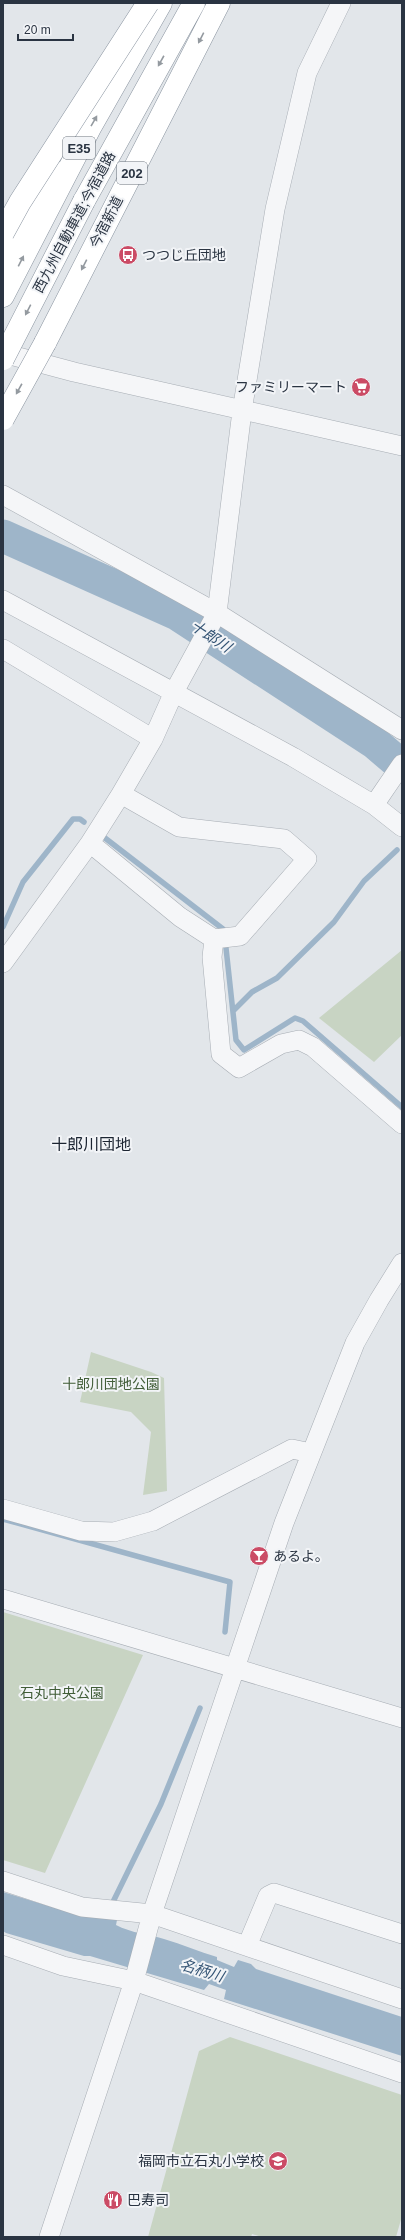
<svg xmlns="http://www.w3.org/2000/svg" width="405" height="2240" viewBox="0 0 405 2240" font-family="Arial,'Noto Sans JP',sans-serif">
<style>
.green{fill:#c8d4c3}
.water{fill:#9eb5c9}
.lines{fill:none;stroke-linecap:round;stroke-linejoin:round}
.stream{stroke:#9eb5c9;stroke-width:5.5}
.river{stroke:#9eb5c9;stroke-width:33}
.minor-casing{stroke:#a7adb4;stroke-width:20}
.highway-casing{stroke:#8a94a0;stroke-width:23}
.minor{stroke:#f5f6f8;stroke-width:19}
.highway{stroke:#fff;stroke-width:22}
.highway-bridge-casing{stroke:#8a94a0;stroke-width:23;stroke-linecap:butt}
.highway-bridge{stroke:#fff;stroke-width:22}
.oneway{fill:#949aa0}
.labels{text-anchor:middle;dominant-baseline:central;stroke-width:4;stroke-linejoin:round;paint-order:stroke}
.shield{fill:#f2f4f7;stroke:#666e78;stroke-width:1}
.shield-label{font-size:13px;font-weight:bold;fill:#2a3442}
.street-label{font-size:14px;fill:#2a3442;stroke:#f2f4f7}
.poi-label{font-size:14px;fill:#2a3442;stroke:#f2f4f7;text-anchor:start}
.park-label{font-size:14px;fill:#415d38;stroke:#f2f4f7}
.water-label{font-size:15px;font-style:italic;fill:#355575;stroke:#f2f4f7}
.quarter-label{font-size:16px;fill:#1c2532;stroke:#f2f4f7}
</style>
<rect width="100%" height="100%" fill="#e2e6ea"/>
<!-- green -->
<path class="green" d="M402,950V1035L374,1062L319,1018Z
M91,1352L151,1372L164,1378L167,1491L143,1495L151,1432L131,1412L80,1402Z
M3,1612L143,1655L45,1873L3,1860Z
M230,2037L402,2095V2216L396,2237H262L252,2234L251,2237H148L199,2051Z"/>
<!-- water -->
<path class="water" d="M3,1892L81,1916L117,1920L116,1925C131,1933 148,1934 164,1939C182,1944 199,1952 217,1957V1960L234,1967L238,1960L251,1964L256,1969L402,2017V2056L224,1999L226,1990L209,1984L204,1990L90,1956H84L6,1933L3,1931Z"/>
<g class="lines">
<!-- stream -->
<path class="stream" d="M105,838L223,929
M3,927L23,882L73,819H80L84,822
M226,948L236,1040L244,1050L295,1018L303,1021L402,1107
M233,1011L252,992L277,978L334,922L364,881L397,850
M3,1519L230,1582L225,1632
M111,1906L161,1804L200,1708"/>
<!-- river -->
<path class="river" d="M3,536L177,614L375,743L402,766"/>
<defs>
<path id="minor" d="M3,353L74,372L402,446
M3,495L217,613L402,730
M3,600L293,757L374,805L402,827
M3,649L153,739
M121,794L179,827L284,839L307,859L240,936L214,939
M374,805L402,764
M90,843L180,917L214,939L212,957L221,1054L239,1068L281,1044L299,1040L313,1047L402,1124
M3,963L90,843L121,794L153,739L174,692L217,613L242,411L275,209L307,73L341,3
M3,1509L81,1531L114,1532L153,1521L292,1449L311,1453
M3,1599L402,1718
M3,1881L82,1907L152,1914L402,1999
M3,1945L63,1966L134,1981L402,2073
M247,1946L268,1896L274,1893L402,1934
M49,2237L134,1981L152,1914L284,1523L355,1343L379,1300L402,1263"/>
<path id="highway" d="M84,201L194,3
M3,260L51,169
M3,296L91,126L161,3
M45,343L219,3"/>
</defs>
<!-- minor casing -->
<use href="#minor" class="minor-casing"/>
<!-- highway casing -->
<use href="#highway" class="highway-casing"/>
<!-- minor -->
<use href="#minor" class="minor"/>
<!-- highway -->
<use href="#highway" class="highway"/>
<defs>
<path id="highway-bridge" d="M3,233L20,202L148,3
M3,359L84,201
M3,419L45,343"/>
</defs>
<!-- highway-bridge casing -->
<use href="#highway-bridge" class="highway-bridge-casing"/>
<!-- highway-bridge -->
<use href="#highway-bridge" class="highway-bridge"/>
</g>
<!-- one-way arrows -->
<defs><path id="oneway-solid" d="M-6-.8H1V-3.2L6.5 0L1 3.2V.8H-6Z"/></defs>
<g class="oneway">
<use href="#oneway-solid" transform="translate(201 38) rotate(117)"/>
<use href="#oneway-solid" transform="translate(161 61) rotate(119)"/>
<use href="#oneway-solid" transform="translate(94 121) rotate(-60)"/>
<use href="#oneway-solid" transform="translate(21 261) rotate(-63)"/>
<use href="#oneway-solid" transform="translate(84 265) rotate(117)"/>
<use href="#oneway-solid" transform="translate(28 310) rotate(117)"/>
<use href="#oneway-solid" transform="translate(19 389) rotate(119)"/>
</g>
<!-- icons -->
<defs>
<symbol id="bus-disc" viewBox="-11 -11 22 22"><circle r="9.5" fill="#cb4b65" stroke="#f2f4f7"/><path d="M-5-6H5V4H4V6H2V4H-2V6H-4V4H-5ZM-3.5-4V0h7V-4ZM-3.5 1.2v1.5H-2V1.2ZM2 1.2v1.5H3.5V1.2Z" fill="#fff"/></symbol>
<symbol id="supermarket-disc" viewBox="-11 -11 22 22"><circle r="9.5" fill="#cb4b65" stroke="#f2f4f7"/><path d="M-6-5.5h2.5l.6 2H6L4.5 2H-2.5L-4.4-4H-6ZM-1.5 3.2a1.3 1.3 0 1 0 .1 0ZM3 3.2a1.3 1.3 0 1 0 .1 0Z" fill="#fff"/></symbol>
<symbol id="bar-disc" viewBox="-11 -11 22 22"><circle r="9.5" fill="#cb4b65" stroke="#f2f4f7"/><path d="M-6-5H6L.8 .8V4.5H3.5V6h-7V4.5H-.8V.8Z" fill="#fff"/></symbol>
<symbol id="school-disc" viewBox="-11 -11 22 22"><circle r="9.5" fill="#cb4b65" stroke="#f2f4f7"/><path d="M0-5L7-2L0 1L-7-2ZM-4 1L0 2.5L4 1V4Q0 6-4 4Z" fill="#fff"/></symbol>
<symbol id="restaurant-disc" viewBox="-11 -11 22 22"><circle r="9.5" fill="#cb4b65" stroke="#f2f4f7"/><path d="M-5-6h1v4h1v-4h1v4h1v-4h1v5L-1.5 .5V6h-2V.5L-5-1ZM5-6V6H3V1.5H1.5Q1.5-4 5-6Z" fill="#fff"/></symbol>
</defs>
<g fill-rule="evenodd">
<use href="#bus-disc" x="117" y="244" width="22" height="22"/>
<use href="#supermarket-disc" x="350" y="376" width="22" height="22"/>
<use href="#bar-disc" x="248" y="1545" width="22" height="22"/>
<use href="#school-disc" x="267" y="2150" width="22" height="22"/>
<use href="#restaurant-disc" x="102" y="2189" width="22" height="22"/>
</g>
<g class="labels">
<!-- shield labels -->
<g class="shield">
<rect x="63" y="137" width="32" height="22" rx="3"/>
<rect x="117" y="162" width="30" height="22" rx="3"/>
</g>
<g class="shield-label">
<text x="79" y="148">E35</text>
<text x="132" y="173">202</text>
</g>
<!-- street labels -->
<g class="street-label">
<text transform="translate(74 222) rotate(-62)">西九州自動車道;今宿道路</text>
<text transform="translate(106 222) rotate(-63)">今宿新道</text>
</g>
<!-- poi labels -->
<g class="poi-label">
<text x="142" y="255">つつじ丘団地</text>
<text x="347" y="387" text-anchor="end">ファミリーマート</text>
<text x="273" y="1556">あるよ。</text>
<text x="264" y="2161" text-anchor="end">福岡市立石丸小学校</text>
<text x="127" y="2200">巴寿司</text>
</g>
<!-- park labels -->
<g class="park-label">
<text x="111" y="1384">十郎川団地公園</text>
<text x="62" y="1693">石丸中央公園</text>
</g>
<!-- water labels -->
<g class="water-label">
<text transform="translate(211 636) rotate(33)">十郎川</text>
<text transform="translate(202 1970) rotate(17)">名柄川</text>
</g>
<!-- quarter labels -->
<g class="quarter-label">
<text x="91" y="1144">十郎川団地</text>
</g>
</g>
<!-- border -->
<rect width="405" height="2240" fill="none" stroke="#2a3442" stroke-width="8"/>
<!-- scale -->
<path d="M18 34v6h55v-6" fill="none" stroke="#2a3442" stroke-width="2"/>
<text x="24" y="34" font-size="12" fill="#2a3442" stroke="#f2f4f7" stroke-width="3" paint-order="stroke">20 m</text>
</svg>
